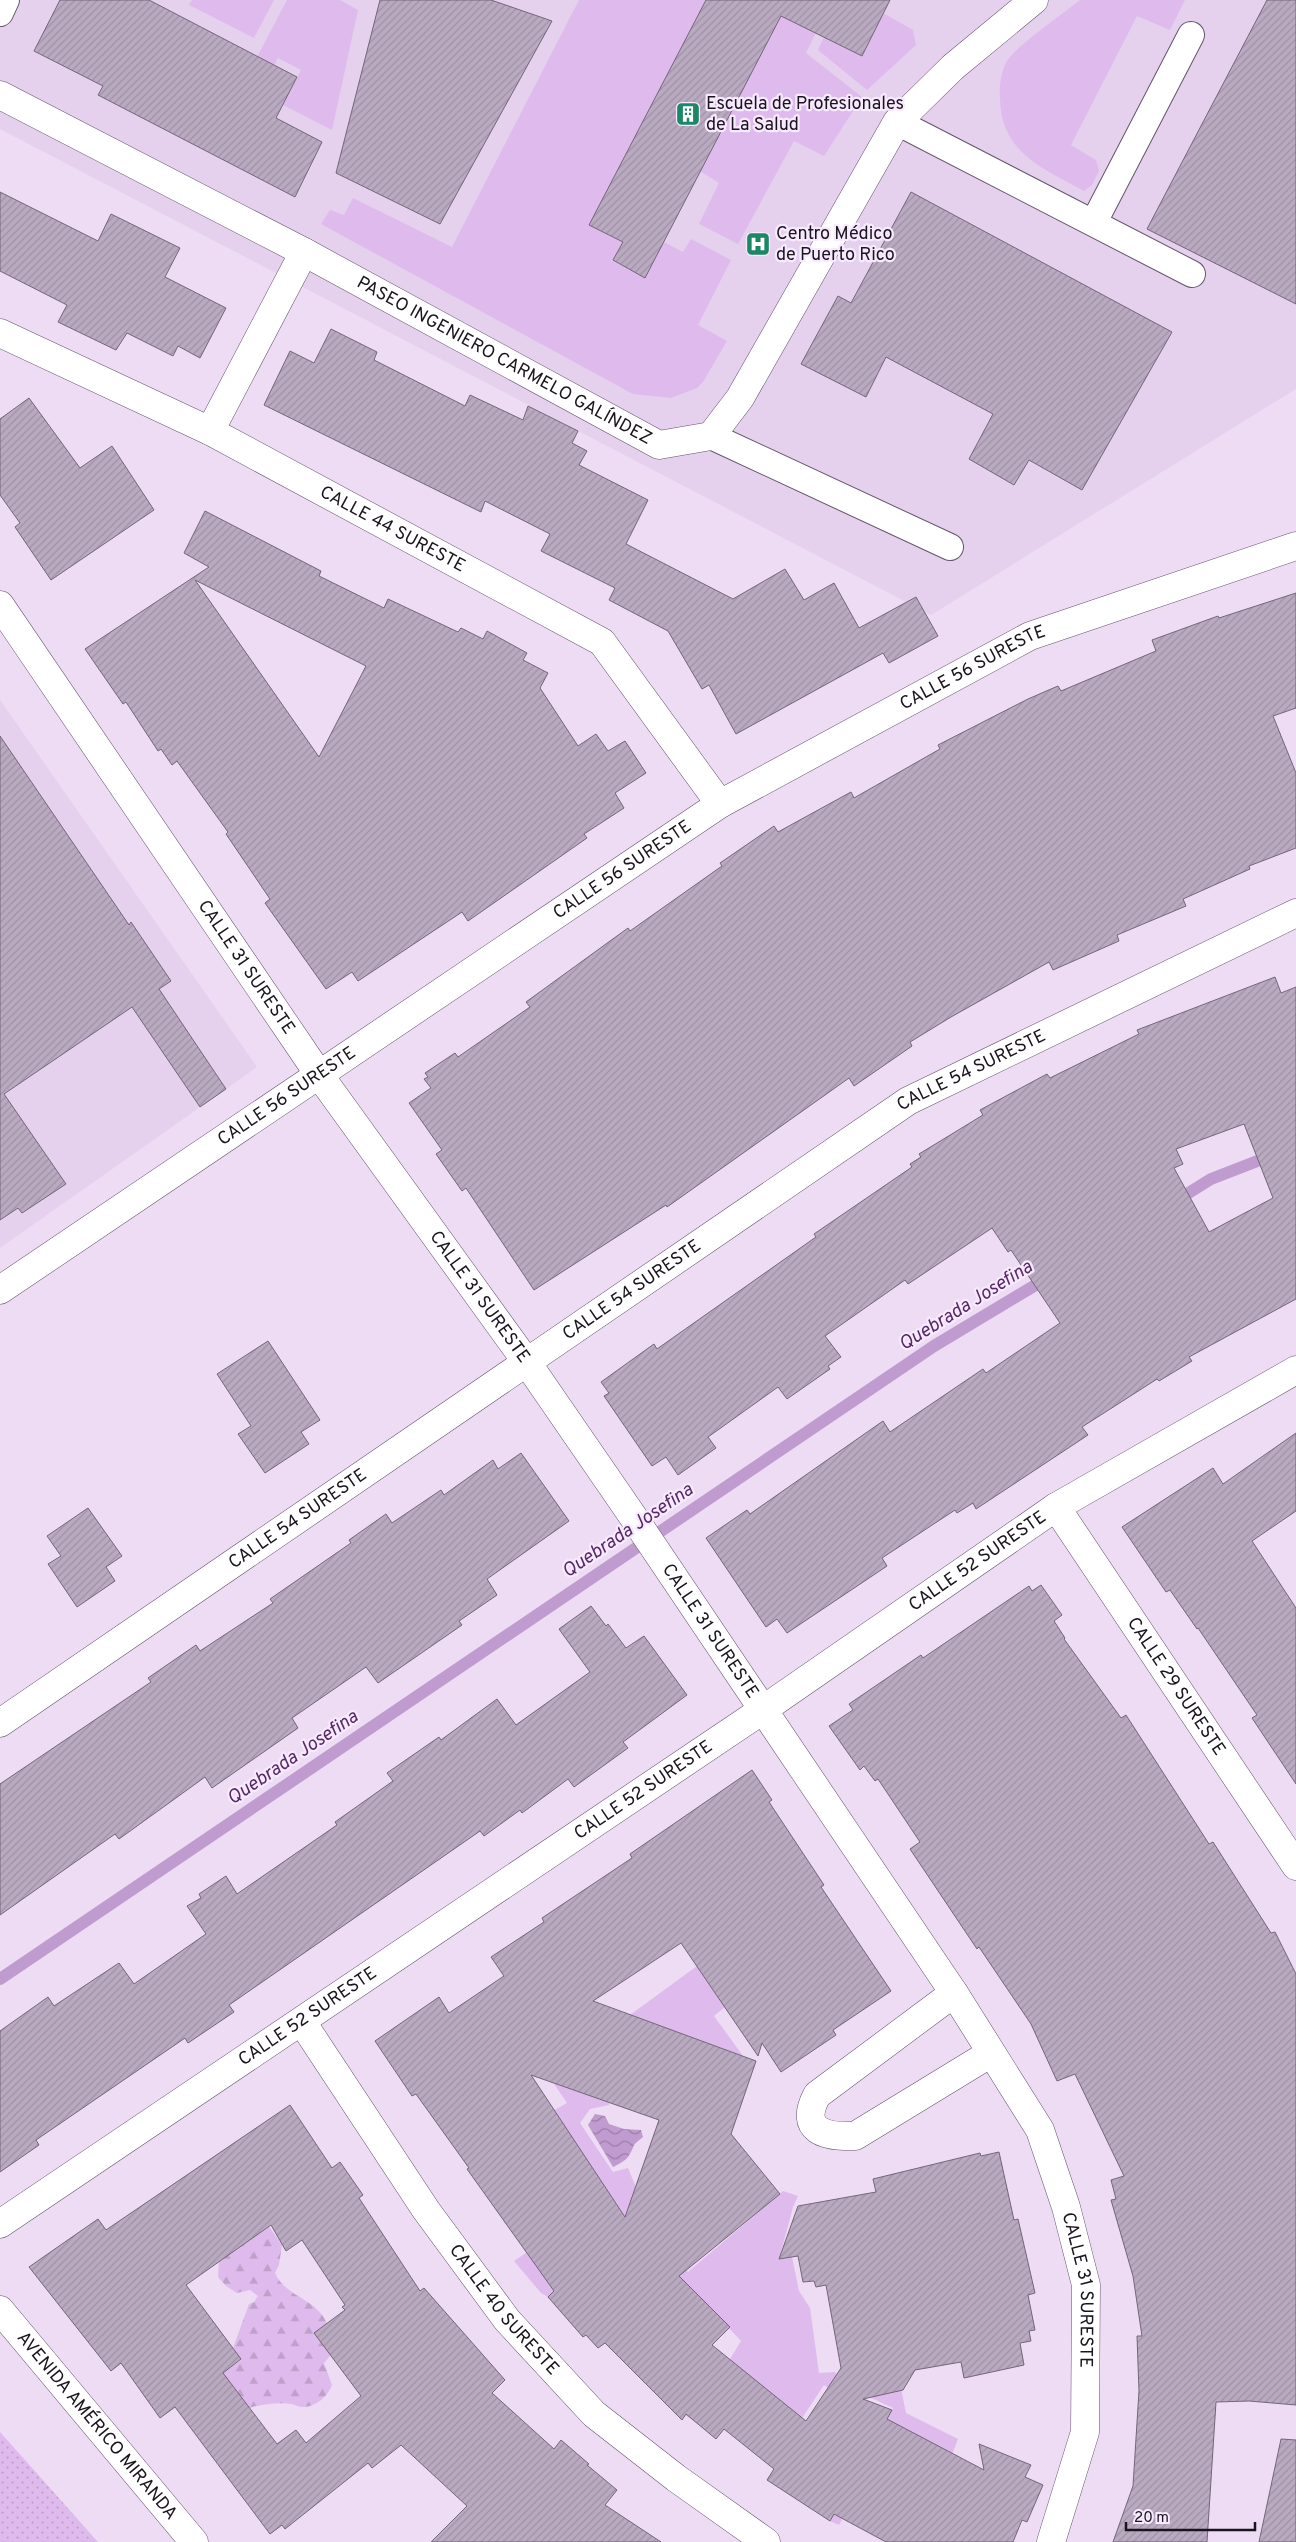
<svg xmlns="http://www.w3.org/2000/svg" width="1296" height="2542" viewBox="0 0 1296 2542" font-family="Overpass,sans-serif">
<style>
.built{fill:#e5d0ee}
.grass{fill:#dfbbed}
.forest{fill:url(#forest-firs)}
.park{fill:url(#park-dots)}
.water{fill:url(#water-waves)}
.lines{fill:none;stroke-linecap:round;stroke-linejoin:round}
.stream{stroke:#c09bcf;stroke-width:12}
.building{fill:url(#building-hatch);stroke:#74657a;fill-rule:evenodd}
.service-casing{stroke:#64556a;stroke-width:28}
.minor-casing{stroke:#64556a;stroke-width:29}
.tertiary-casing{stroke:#64556a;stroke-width:29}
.service{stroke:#fff;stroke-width:26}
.minor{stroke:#fff;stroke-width:28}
.tertiary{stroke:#fff;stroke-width:28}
.labels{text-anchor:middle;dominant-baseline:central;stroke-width:4.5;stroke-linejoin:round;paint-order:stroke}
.poi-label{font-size:18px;fill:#1a141c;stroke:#f8eafe;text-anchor:start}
.street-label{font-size:18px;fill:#1a141c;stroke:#f8eafe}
.water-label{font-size:19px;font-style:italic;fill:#562967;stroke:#f8eafe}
</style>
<defs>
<pattern id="forest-firs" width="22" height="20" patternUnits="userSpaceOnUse" patternTransform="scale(1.25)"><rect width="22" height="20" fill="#dfbbed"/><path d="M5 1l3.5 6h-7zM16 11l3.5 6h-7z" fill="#bfa0cb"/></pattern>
<pattern id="park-dots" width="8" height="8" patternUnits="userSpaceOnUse" patternTransform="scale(1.25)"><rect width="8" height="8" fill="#dfbbed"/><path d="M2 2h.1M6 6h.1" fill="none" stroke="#bfa0cb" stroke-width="1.8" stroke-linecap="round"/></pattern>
<pattern id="water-waves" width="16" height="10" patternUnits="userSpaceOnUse" patternTransform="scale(1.25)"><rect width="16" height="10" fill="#c09bcf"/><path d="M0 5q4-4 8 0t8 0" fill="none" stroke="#9b7da7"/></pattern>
<pattern id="building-hatch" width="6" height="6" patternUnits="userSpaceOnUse" patternTransform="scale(1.25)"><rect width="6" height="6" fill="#baaac1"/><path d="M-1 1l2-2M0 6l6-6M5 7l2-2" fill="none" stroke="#9f91a5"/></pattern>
</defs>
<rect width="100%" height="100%" fill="#eddcf4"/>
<!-- built -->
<path class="built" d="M0,0H1296V389L931,615L0,129Z
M0,700L257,1067L0,1248Z"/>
<!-- grass -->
<path class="grass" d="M192,0H274L254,38L189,5Z
M287,0H340L358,10L332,130L283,105L301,70L278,58L264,85L247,76Z
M579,0H706L589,225L623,242L613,260L645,277L664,242L683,252L691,239L731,260L698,325L727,341L703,382L697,388L671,398L633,394L321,224L330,210L344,215L353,198L452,247Z
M1080,0H1185L1170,30L1137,16L1071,145L1096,160L1099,171L1092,185L1084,191C1042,168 1001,153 1000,98C999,87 1001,71 1007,61C1015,47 1065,12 1080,0Z
M784,10L819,26L806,53L862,97L824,156L794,141L738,244L699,224L719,183L700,171Z
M883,13L913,30L916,45L867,90L818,50L824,37L862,56Z
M697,1966L725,2007L714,2016L743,2056L630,2015Z
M546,2072L611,2095L609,2105L590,2109L580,2123L613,2172L628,2168L643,2204L644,2223L688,2272L783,2191L798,2196L793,2207L779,2259L792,2257L799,2291L810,2308L819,2373L835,2372L841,2383L898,2374L906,2413L958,2439L934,2502L892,2426L839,2525L830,2521L893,2408L852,2389L844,2398L824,2385L775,2459L742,2370L698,2424L685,2415L727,2364L741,2341L699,2296L676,2320L628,2228L548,2297L541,2293L514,2261L536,2246L625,2216L598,2176L513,2233L503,2221L513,2214L553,2111L567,2103Z"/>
<!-- forest -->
<path class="forest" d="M259,2212L282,2245L279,2265L275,2273C285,2297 318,2299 327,2324C330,2333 330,2346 331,2355L324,2363L332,2385C328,2396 316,2407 303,2407C300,2407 295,2405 292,2404C278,2402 262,2404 249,2408L214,2379L241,2360L233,2348L249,2304L254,2302L258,2296L250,2290L237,2293L226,2286L218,2277L219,2260Z"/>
<!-- park -->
<path class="park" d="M0,2432L98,2542H0Z"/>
<!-- water -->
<path class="water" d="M595,2114L605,2116L609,2124L624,2129L641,2130L643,2137C640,2140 636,2142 634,2145C629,2158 626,2161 613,2167L588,2125Z"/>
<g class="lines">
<!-- stream -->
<path class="stream" d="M1174,1202L1211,1179L1296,1146
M0,1979L934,1346L1049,1277"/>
</g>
<!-- building -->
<path class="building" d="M60,0H149L297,77L276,118L322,142L295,197L98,95L103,86L34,51Z
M380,0H491L552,21L440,224L336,173Z
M706,0H890L862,56L781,16L645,278L613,260L623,242L589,225Z
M1267,0H1296V304L1147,229Z
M0,192L98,241L111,214L180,248L165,277L226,308L200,358L178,346L173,356L127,333L116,350L58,322L67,305L0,271Z
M911,192L1172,332L1082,490L1029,460L1014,485L969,459L993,414L886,357L866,397L801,364L838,296L851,303Z
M331,329L377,352L374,360L465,406L470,395L523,420L528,406L578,431L572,443L587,451L579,465L648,500L626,544L733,599L785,569L804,600L834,583L859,628L916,597L938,636L889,663L883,653L736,734L709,685L702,689L668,631L609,600L615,588L541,551L550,534L485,501L481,512L264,405L290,351L314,363Z
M29,398L80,468L112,446L154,510L51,580L15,527L20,523L0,495V419Z
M205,511L321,571L319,576L384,608L388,599L458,632L461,628L483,639L487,631L527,653L523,660L548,673L540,688L578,746L596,734L608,751L625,741L646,773L615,793L624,808L584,834L587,838L468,921L462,912L358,981L352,972L326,989L265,903L270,899L226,834L228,832L177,761L172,765L161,749L158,751L126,702L123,704L85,649L209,567L184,553ZM195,580L366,666L319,757Z
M1296,593V708L1273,716L1296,773V848L1249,866L1250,869L1183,899L1186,906L1117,935L1119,941L1053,970L1049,962L951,1017L910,1042L912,1046L854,1086L849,1078L667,1207L666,1205L534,1290L466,1188L462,1191L436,1154L442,1150L409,1103L431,1088L424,1079L428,1077L425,1073L455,1053L458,1057L530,1007L526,1002L628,928L630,931L722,866L720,863L774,826L778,832L851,792L854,798L940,749L938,745L1028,699L1058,686L1061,691L1156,651L1152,640L1218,616L1219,618Z
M0,736L129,925L131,922L171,981L159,989L226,1089L200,1107L132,1007L4,1094L66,1184L22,1213L18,1208L0,1220Z
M1275,977L1281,993L1296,987V1299L1189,1357L1192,1361L1159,1381L1157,1379L1082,1427L1088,1435L976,1509L973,1503L957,1513L955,1510L882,1558L887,1566L787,1633L777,1619L766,1627L706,1538L747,1510L750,1514L883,1421L890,1432L983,1369L986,1373L1060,1323L1011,1250L1008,1252L992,1228L908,1284L905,1280L825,1336L841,1357L828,1366L830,1369L787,1399L778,1387L708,1437L716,1448L678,1475L666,1457L652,1466L604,1396L609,1393L601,1382L654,1344L657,1349L816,1237L814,1234L912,1167L910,1164L921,1157L919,1154L983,1115L980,1110L1047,1074L1050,1078L1139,1034L1137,1030ZM1244,1124L1273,1198L1209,1232L1174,1168L1183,1164L1176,1149Z
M268,1341L320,1420L301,1432L309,1444L265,1473L238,1434L251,1426L217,1374Z
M1296,1433V1511L1252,1541L1296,1608V1784L1252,1718L1257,1715L1198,1628L1197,1629L1170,1590L1166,1592L1122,1527L1213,1468L1223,1484Z
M521,1453L569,1521L487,1579L497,1595L459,1621L462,1625L378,1683L366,1667L292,1718L298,1728L212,1788L205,1777L119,1839L115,1834L0,1915V1784L151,1682L148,1678L196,1645L200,1651L273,1603L270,1599L351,1543L349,1540L386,1514L392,1523L441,1490L444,1495L493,1460L498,1469Z
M88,1508L122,1556L106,1567L115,1581L77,1607L48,1564L61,1556L47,1536Z
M1041,1585L1062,1615L1054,1621L1065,1638L1064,1639L1121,1718L1126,1715L1209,1844L1213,1842L1271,1933L1275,1932L1296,1974V2405L1249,2401L1216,2402L1207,2542H1113L1133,2486L1139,2391L1137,2336H1142L1133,2276L1111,2200L1116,2199L1111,2180L1124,2176L1075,2074L1057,2081L1031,2024L979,1947L977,1949L910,1849L920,1842L878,1779L875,1781L864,1766L860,1770L829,1726L853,1710L849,1704L921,1655L923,1658L1029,1586L1032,1591Z
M591,1606L606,1626L608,1624L626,1648L644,1636L687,1695L623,1742L628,1748L574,1787L568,1779L522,1813L520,1810L484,1836L480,1831L229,2005L234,2012L188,2043L185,2038L36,2140L39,2145L0,2172V2031L48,1997L54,2006L119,1963L134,1984L206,1934L187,1906L201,1898L199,1894L226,1876L237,1894L337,1825L335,1822L393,1781L387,1773L439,1737L441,1740L497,1699L516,1725L590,1672L559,1629Z
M752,1770L772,1800L769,1802L824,1885L821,1887L891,1991L833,2030L836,2035L781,2072L762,2043L758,2056L681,1943L593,2001L756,2061L731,2134L780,2194L679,2276L730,2327L712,2345L806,2421L841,2368L826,2285L816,2287L814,2281L803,2282L798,2256L779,2259L798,2206L876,2192L873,2179L980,2153L981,2156L999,2152L1014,2220L1018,2219L1035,2293L1028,2295L1035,2330L1029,2331L1031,2341L1020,2343L1024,2365L964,2378L961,2362L915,2370L903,2390L863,2399L892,2410L887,2419L984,2470L979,2444L1031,2465L1025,2477L1043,2485L1027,2522L1022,2520L1013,2542H886L834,2514L830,2521L767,2480L774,2469L724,2429L716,2439L686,2414L682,2420L605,2343L598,2348L586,2335L583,2337L548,2297L554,2291L467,2169L469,2168L416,2094L412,2096L375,2041L439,1997L449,2013L504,1976L491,1957L544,1922L542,1918L632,1858L630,1854ZM531,2075L659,2120L625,2217Z
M290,2105L332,2168L340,2162L363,2195L359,2198L420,2291L424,2288L505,2380L492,2393L554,2449L561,2440L589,2464L587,2465L617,2490L605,2505L661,2542H431L467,2506L401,2445L372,2468L368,2463L285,2529L282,2525L270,2534L175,2407L160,2418L121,2363L111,2371L29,2267L98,2219L106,2230ZM271,2225L286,2251L302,2240L345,2305L342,2307L345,2310L314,2333L361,2396L306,2443L296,2430L277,2444L223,2373L241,2359L186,2285Z
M1281,2439L1296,2440V2542H1259Z"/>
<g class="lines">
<defs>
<path id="service" d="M0,13L6,0
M897,122L1192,274
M1094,222L1191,35
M711,436L950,547"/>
<g id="minor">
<path id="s1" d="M0,95L304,252L659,445L711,436L740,398L897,122L953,67L1034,0"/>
<path id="s2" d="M0,333L210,431L602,642L720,804"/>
<path d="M210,431L304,252"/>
<path id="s3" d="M0,605L320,1076L528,1364L634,1518L954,1993L1040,2130L1066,2207L1086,2285L1085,2432L1051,2542"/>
<path id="s4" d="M0,1290L720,804L1030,636L1296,546"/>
<path id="s5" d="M1056,1507L1296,1866"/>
<path id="s6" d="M0,1723L908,1101L1296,913"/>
<path d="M954,1993L817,2095C798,2131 825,2137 855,2136L991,2053"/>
<path id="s7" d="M302,2022L426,2210L507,2320L594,2414L676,2478L766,2542"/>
<path id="s8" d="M0,2224L764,1709L1056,1507L1296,1370"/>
</g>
<g id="tertiary">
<path id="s9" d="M0,2310L194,2542"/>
</g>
</defs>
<!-- service casing -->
<use href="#service" class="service-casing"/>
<!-- minor casing -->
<use href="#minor" class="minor-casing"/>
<!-- tertiary casing -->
<use href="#tertiary" class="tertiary-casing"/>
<!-- service -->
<use href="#service" class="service"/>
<!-- minor -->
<use href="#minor" class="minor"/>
<!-- tertiary -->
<use href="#tertiary" class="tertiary"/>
</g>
<!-- icons -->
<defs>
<symbol id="building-square" viewBox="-11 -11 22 22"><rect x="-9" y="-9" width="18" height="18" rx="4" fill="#1b8765" stroke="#f8eafe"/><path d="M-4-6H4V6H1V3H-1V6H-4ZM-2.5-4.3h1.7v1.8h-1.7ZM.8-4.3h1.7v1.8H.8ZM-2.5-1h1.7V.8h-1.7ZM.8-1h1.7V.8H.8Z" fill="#fff"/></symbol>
<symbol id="hospital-square" viewBox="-11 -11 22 22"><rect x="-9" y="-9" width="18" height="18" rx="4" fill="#1b8765" stroke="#f8eafe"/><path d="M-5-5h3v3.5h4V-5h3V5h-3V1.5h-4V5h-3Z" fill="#fff"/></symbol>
</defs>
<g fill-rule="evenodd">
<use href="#building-square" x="674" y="100" width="28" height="28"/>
<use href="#hospital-square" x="744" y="230" width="28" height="28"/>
</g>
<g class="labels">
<!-- poi labels -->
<g class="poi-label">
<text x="706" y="104">Escuela de Profesionales<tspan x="706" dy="21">de La Salud</tspan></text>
<text x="776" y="234">Centro Médico<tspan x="776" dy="21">de Puerto Rico</tspan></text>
</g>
<!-- street labels -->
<g class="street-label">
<text stroke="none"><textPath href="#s1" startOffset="570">PASEO INGENIERO CARMELO GALÍNDEZ</textPath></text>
<text stroke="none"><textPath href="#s2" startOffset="439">CALLE 44 SURESTE</textPath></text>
<text stroke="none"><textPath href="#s4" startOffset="1156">CALLE 56 SURESTE</textPath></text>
<text stroke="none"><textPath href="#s4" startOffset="751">CALLE 56 SURESTE</textPath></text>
<text stroke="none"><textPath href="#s3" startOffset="438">CALLE 31 SURESTE</textPath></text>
<text stroke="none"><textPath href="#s6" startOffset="1171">CALLE 54 SURESTE</textPath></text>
<text stroke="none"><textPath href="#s4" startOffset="346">CALLE 56 SURESTE</textPath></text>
<text stroke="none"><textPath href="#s6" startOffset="766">CALLE 54 SURESTE</textPath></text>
<text stroke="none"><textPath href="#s3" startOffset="842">CALLE 31 SURESTE</textPath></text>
<text stroke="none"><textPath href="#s6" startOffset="361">CALLE 54 SURESTE</textPath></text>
<text stroke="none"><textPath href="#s8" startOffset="1181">CALLE 52 SURESTE</textPath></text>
<text stroke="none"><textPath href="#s3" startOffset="1248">CALLE 31 SURESTE</textPath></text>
<text stroke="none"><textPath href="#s5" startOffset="216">CALLE 29 SURESTE</textPath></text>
<text stroke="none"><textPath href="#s8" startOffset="776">CALLE 52 SURESTE</textPath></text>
<text stroke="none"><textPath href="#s8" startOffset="371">CALLE 52 SURESTE</textPath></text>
<text stroke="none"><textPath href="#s3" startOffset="2012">CALLE 31 SURESTE</textPath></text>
<text stroke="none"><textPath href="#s7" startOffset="352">CALLE 40 SURESTE</textPath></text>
<text stroke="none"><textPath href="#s9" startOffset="151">AVENIDA AMÉRICO MIRANDA</textPath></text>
</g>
<!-- water labels -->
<g class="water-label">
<text transform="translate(966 1306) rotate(-32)">Quebrada Josefina</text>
<text transform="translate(628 1531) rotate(-34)">Quebrada Josefina</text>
<text transform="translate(293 1758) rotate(-34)">Quebrada Josefina</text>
</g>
</g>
<!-- scale -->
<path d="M1126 2522v8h129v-8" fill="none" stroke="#1a141c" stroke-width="2.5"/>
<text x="1134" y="2522" font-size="15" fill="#1a141c" stroke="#f8eafe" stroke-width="4" paint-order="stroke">20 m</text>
</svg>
